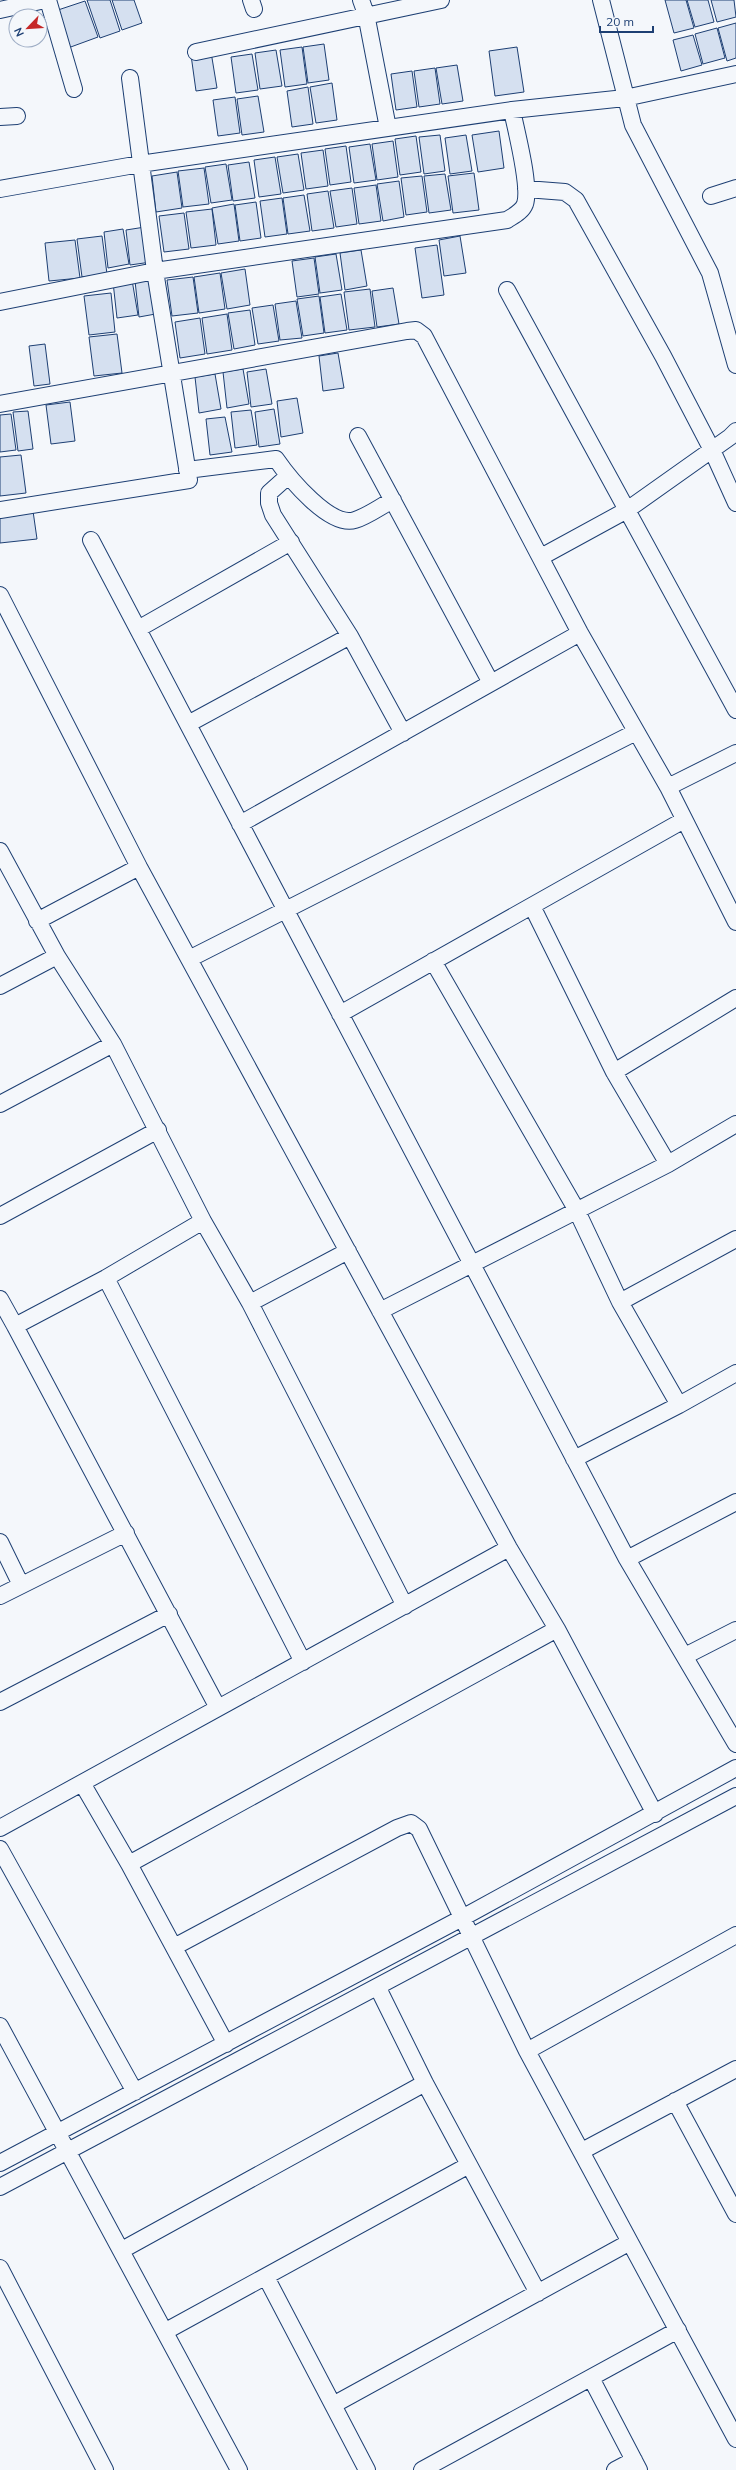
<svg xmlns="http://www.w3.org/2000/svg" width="736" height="2470" viewBox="0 0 736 2470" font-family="Mulish,sans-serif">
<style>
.building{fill:#d5e0f0;stroke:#1d3f73}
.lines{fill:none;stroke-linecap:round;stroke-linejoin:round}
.minor-casing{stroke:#1d3f73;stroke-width:18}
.minor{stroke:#f4f7fb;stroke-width:16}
</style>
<rect width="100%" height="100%" fill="#f4f7fb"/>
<!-- building -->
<path class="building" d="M87,0H110L120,31L100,38Z
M112,0H134L142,23L122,30Z
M665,0H686L694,28L674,33Z
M687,0H708L714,22L695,27Z
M711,0H734L736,17L717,22Z
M85,1L98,37L68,48L55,11Z
M736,23V58L727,61L718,28Z
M717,28L725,58L703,64L695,34Z
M693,35L702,65L681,71L673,40Z
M324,44L329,80L308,83L303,47Z
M302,47L307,84L285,87L280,50Z
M517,47L524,92L495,96L489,51Z
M276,50L282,86L260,89L255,53Z
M211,52L217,88L196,91L191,55Z
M252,54L258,90L236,93L231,57Z
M457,65L463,101L442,104L436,68Z
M435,68L440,104L419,107L414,71Z
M412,71L417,107L396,110L391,74Z
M332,83L337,120L316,123L310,87Z
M308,87L313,124L292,127L287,91Z
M258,96L264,132L242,135L237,99Z
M235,97L240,133L218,136L213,100Z
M499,131L504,168L478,172L472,135Z
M440,135L445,171L424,174L419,137Z
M466,135L472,171L450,174L445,138Z
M416,136L421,172L400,175L395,139Z
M393,141L398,177L377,180L372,144Z
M370,144L376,180L354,183L349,147Z
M346,146L351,182L330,185L325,149Z
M323,150L328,186L306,189L301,153Z
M298,154L304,190L283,193L277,157Z
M275,157L281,194L259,197L254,160Z
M249,162L255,198L233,201L228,165Z
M226,164L232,200L211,203L205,167Z
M204,168L209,204L183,207L178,171Z
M177,172L182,208L156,212L152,176Z
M474,173L479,210L453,213L448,176Z
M445,174L451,210L429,213L424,176Z
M422,176L427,212L406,215L401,178Z
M399,181L404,217L383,221L377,184Z
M376,185L381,221L359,224L354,188Z
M352,188L357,224L336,227L330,191Z
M328,191L334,228L312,231L307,194Z
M304,195L310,231L288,234L283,198Z
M282,198L287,234L265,237L260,201Z
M256,202L261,238L240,241L235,205Z
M234,204L239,241L218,244L212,208Z
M212,209L216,245L191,248L186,212Z
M184,213L189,249L164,252L159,216Z
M145,227L151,262L130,265L126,230Z
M123,229L129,264L108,268L104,232Z
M102,236L107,274L82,277L77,239Z
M460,236L466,273L444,276L439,240Z
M75,240L80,278L49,281L45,243Z
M437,245L444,295L422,298L415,248Z
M361,250L367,286L345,290L340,253Z
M336,254L342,290L320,293L315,257Z
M314,258L319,294L297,297L292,261Z
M245,269L250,305L227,309L221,273Z
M220,273L225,309L199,313L194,277Z
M193,277L198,313L172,316L167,280Z
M155,278L161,313L139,317L135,281Z
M132,280L138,315L117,318L113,282Z
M393,288L399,324L377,327L372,291Z
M370,289L375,327L349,330L344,292Z
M111,293L115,332L89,335L84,296Z
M341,294L347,330L325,333L320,297Z
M319,296L324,333L303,336L297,299Z
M296,301L302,338L280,340L275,304Z
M273,305L279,341L258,344L252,308Z
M250,310L255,345L234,349L228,313Z
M227,314L232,350L207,354L202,318Z
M200,318L205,354L180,358L175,322Z
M117,334L122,373L94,376L89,337Z
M45,344L50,384L34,386L29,346Z
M338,353L344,388L323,391L319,356Z
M243,369L249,404L227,408L223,372Z
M266,369L272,404L251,407L247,372Z
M215,374L221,409L199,413L195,377Z
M297,398L303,433L281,437L277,401Z
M70,402L75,441L51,444L46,405Z
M274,409L280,444L259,447L255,412Z
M251,410L257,445L235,448L231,412Z
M28,411L33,449L18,451L13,412Z
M11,414L16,450L0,452V415Z
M225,417L232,452L210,455L206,419Z
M21,455L26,493L0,496V457Z
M33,511L37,539L0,543V515Z"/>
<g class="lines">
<defs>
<path id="minor" d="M48,0L74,89
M251,0L254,9
M361,0L366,14L388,128
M601,0L633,125L710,273L736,365
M0,10L45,0
M196,52L441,0
M0,117L17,116
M0,189L140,164L512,110L625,98L736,74
M526,189L565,192L576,200L663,356L712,450L736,503
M711,196L736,188
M507,290L736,710
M0,302L155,271L507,220C513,216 522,212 525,204C531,186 516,131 512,110
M0,404L407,331L416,330L424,336L580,633L668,787L736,922
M358,436L491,683
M187,470L276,459C289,478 330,528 355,520C368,516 381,506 393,500
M288,476L269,493V503L273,515L350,636L403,733
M0,510L189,480L155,271L130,78
M91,540L627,1559L736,1744
M541,557L627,510L730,437L736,431
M0,595L139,867L509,1548L557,1629L655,1814
M138,629L291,542
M188,724L350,636
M668,787L736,753
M240,824L580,633
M0,851L57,956L113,1044L203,1221L250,1303L405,1606
M532,906L614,1072L668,1164
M37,921L139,867
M189,959L636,732
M433,961L576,1209L620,1302L679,1405
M0,986L57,956
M340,1014L684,820
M614,1072L736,998
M0,1104L113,1044
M0,1216L158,1130
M203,1221L106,1278L15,1326L218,1708
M106,1278L303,1662
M0,1299L15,1326
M620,1302L736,1239
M250,1303L348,1251
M380,1311L668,1164L736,1124
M574,1459L679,1405L736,1373
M0,1542L21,1585
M627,1559L736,1502
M0,1596L126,1533
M685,1656L736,1630
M0,1702L169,1614
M82,1783L129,1864L226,2044
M0,1828L509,1548
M0,1849L135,2092
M129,1864L557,1629
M174,1947L397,1828L411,1823L419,1829L527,2051L736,2439
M378,1988L425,2083L538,2293
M0,2026L239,2470
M527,2051L736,1935
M675,2101L736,2214
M582,2151L736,2069
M0,2163L462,1918L736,1768
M0,2187L736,1796
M122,2250L425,2083
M0,2268L105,2470
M266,2277L367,2470
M166,2331L469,2165
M591,2378L639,2470
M333,2405L630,2242
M422,2470L678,2330
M615,2470L634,2460"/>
</defs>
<!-- minor casing -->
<use href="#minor" class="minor-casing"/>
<!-- minor -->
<use href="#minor" class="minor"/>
</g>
<!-- north arrow -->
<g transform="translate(28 28) rotate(245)"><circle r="19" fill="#f4f7fb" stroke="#9eadc5"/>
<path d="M0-3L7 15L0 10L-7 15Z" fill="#c62828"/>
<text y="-6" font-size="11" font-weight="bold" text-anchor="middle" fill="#1d3f73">N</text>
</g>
<!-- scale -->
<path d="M600 26v6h53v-6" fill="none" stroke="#1d3f73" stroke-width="2"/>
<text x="606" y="26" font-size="12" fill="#1d3f73" stroke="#f4f7fb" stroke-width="3" paint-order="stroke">20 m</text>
</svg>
